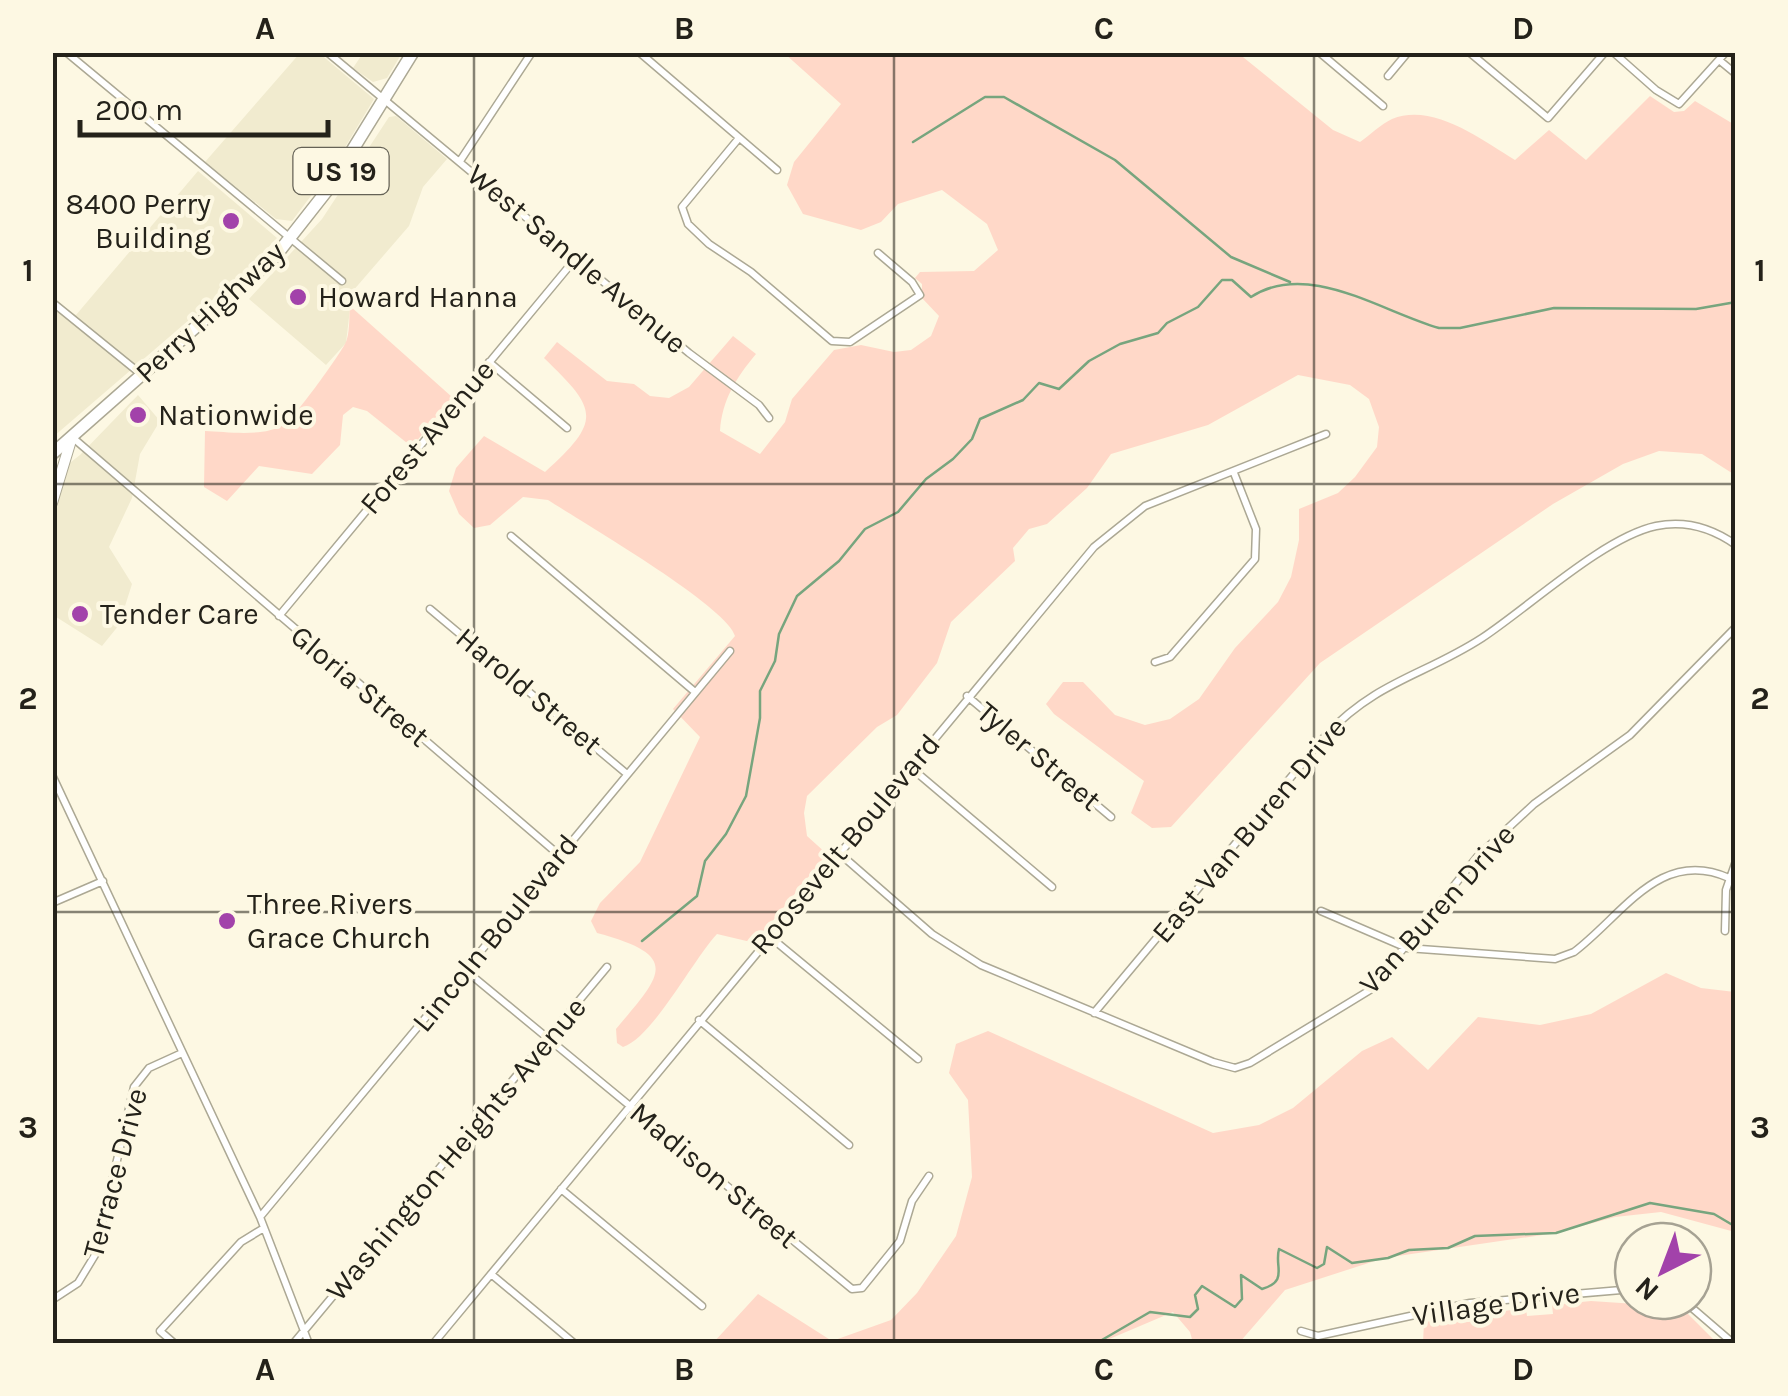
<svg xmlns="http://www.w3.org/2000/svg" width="1788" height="1396" viewBox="0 0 1788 1396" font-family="Karla,sans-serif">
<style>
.built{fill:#f1ebcf}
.green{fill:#ffd8c8}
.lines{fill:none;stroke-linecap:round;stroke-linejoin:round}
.stream{stroke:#77a57e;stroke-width:2.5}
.street-casing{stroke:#aca894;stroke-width:9}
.secondary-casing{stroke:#aca894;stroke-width:12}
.primary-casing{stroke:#aca894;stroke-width:14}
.street{stroke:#fff;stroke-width:6}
.secondary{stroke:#fff;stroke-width:10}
.primary{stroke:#fff;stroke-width:11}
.grid{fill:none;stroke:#24221a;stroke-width:2.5;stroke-opacity:0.55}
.poi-dot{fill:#a242aa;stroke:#fdf8e3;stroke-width:4}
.labels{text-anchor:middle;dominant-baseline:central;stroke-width:8;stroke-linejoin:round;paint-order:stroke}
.shield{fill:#fdf8e3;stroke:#656256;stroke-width:2.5}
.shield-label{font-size:28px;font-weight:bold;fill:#24221a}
.poi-label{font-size:30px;fill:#24221a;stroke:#fdf8e3;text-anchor:start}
.street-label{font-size:30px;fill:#24221a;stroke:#fdf8e3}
.neatline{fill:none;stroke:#24221a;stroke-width:4}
.grid-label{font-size:32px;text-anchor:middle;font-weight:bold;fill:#24221a}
</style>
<rect width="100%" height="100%" fill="#fdf8e3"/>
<!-- built -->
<path class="built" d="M300,53H319L374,99L335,164L292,221L276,219L205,162Z
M363,53V52L402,53L387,78L373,82L353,68Z
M396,116L447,159L423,187L409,226L352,292L346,343L326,365L249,299L322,219L389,117Z
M198,171L277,238L247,270L53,437L52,302L76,315Z
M138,395L160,421L140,454L132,498L109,547L132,584L119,625L102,646L53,615V476L80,455Z"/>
<!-- green -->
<path class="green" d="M784,53H1238L1333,130L1360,142C1370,135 1381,124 1392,119C1433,102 1482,140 1515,160L1549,130L1586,160L1650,96L1674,112L1684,111L1695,101L1735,125V475L1702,454L1659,451L1623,464L1553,504L1320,663L1171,827L1152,828L1131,813L1144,781L1054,714L1046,704L1063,682H1083L1115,715L1145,725L1170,719L1199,699L1235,648L1278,602L1291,577L1299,540V509L1338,493L1355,477L1377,447L1379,427L1369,399L1350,385L1298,375L1208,425L1111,454L1087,488L1047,524L1029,529L1013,548L1015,561L951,622L937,663L897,715L877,727L807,796L804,813L807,836L827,854L755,943L717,934C692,961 653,1037 623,1047L617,1043L616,1029C661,975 683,956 597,933L591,921L600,903L640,862L700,737L673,709L735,636C728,607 582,522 548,500L523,497L490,525L474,528L459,514L449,491L456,468L484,436L545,472C603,420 597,409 544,358L557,342L607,381L634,384L650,396L669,398L689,387L733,336L756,354C736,378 722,400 720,431L760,454L785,422L792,399L834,350L861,345L894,352L911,350L931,336L939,316L922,298V284L915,278L920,272L974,271L998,250L987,224L942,190L898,204L881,222L861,230L803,214L787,185L794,162L841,104Z
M350,306L452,397L412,447L367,411L353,407L343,415L340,445L312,474L259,466L227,501L204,487L205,431C228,432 264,437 283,425C294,419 338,357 345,344C350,335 349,317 350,306Z
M1666,973L1701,988L1735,992V1232L1661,1212L1615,1217L1556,1233L1384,1258L1285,1290L1239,1343H1193L1190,1332L1173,1312L1100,1343H713L758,1294L832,1341L891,1320L917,1293L956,1236L972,1177L968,1100L949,1073L956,1044L988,1031L1213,1133L1259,1125L1293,1108L1362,1051L1392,1037L1428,1070L1478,1017L1540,1025L1591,1014Z
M1591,1301L1681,1307L1717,1343H1423L1424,1322L1526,1308L1527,1316L1553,1314L1552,1305Z"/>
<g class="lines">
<!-- stream -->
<path class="stream" d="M913,142L985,97H1004L1115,160L1231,257L1290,282
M642,941L697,896L705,861L726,834L746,796L760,718V691L775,661L779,634L797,596L839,561L865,529L898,512L926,479L953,459L972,439L980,419L1023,400L1039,383L1059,389L1089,361L1120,344L1158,333L1167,323L1198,307L1222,280H1232L1251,297C1308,260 1380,311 1439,328H1460L1554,308L1696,309L1736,302
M1095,1344L1150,1312L1190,1317L1198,1309L1195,1295L1202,1286L1235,1307L1242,1299L1241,1275L1262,1289C1289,1281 1274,1267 1279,1249L1317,1268L1324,1264L1327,1247L1352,1263L1388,1258L1409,1250L1448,1248L1475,1236L1556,1233L1650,1203L1714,1214L1736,1227"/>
<defs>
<path id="street" d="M66,52L342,281
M327,52L689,353L759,405L769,418
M639,52L777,170
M1319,52L1383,106
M1469,52L1548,118L1605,52
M1613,52L1656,90L1679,104L1726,52
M1719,60L1736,74
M1388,76L1408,52
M739,138L682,207L688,224L709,244L751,272L832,341L850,342L920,295L912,282L878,253
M460,161L532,52
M52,302L142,375
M489,362L567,428
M72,437L559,855
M511,536L695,692
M430,609L627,774
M279,616L576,258
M1155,662L1170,657L1255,559L1256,529L1234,473
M967,696L1111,817
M909,766L1052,887
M52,775L260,1217L309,1344
M839,853L932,934L981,965L1213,1062L1235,1068L1250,1063L1370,990L1477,857L1534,804L1630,735L1736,627
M52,903L103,881
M1321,911L1407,948L1555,959L1574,952C1623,915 1660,847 1729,878
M1725,931L1726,890L1736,861
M769,936L918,1059
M465,970L852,1289L862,1288L900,1241L912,1201L929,1176
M1094,1013L1327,734C1377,681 1425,675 1482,638C1529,607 1604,537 1656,526C1685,520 1712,528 1736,545
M699,1020L849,1145
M561,1189L702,1306
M260,1217L730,651
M491,1274L575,1344
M52,1300L78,1283L95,1255L134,1087L149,1068L182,1053
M1684,1301L1734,1344
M1301,1331L1318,1336L1470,1303L1633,1289
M175,1344L160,1331L241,1242L264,1228
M293,1344L607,967
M433,1344L1094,547L1145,506L1326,434"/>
<path id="secondary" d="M52,503L72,437"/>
<path id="primary" d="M52,454L274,258L329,188L413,52"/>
</defs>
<!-- street casing -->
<use href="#street" class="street-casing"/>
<!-- secondary casing -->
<use href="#secondary" class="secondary-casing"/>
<!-- primary casing -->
<use href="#primary" class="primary-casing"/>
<!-- street -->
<use href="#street" class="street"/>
<!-- secondary -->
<use href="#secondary" class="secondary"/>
<!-- primary -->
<use href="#primary" class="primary"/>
</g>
<!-- grid -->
<path class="grid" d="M474,52V1344M894,52V1344M1314,52V1344M52,484H1736M52,912H1736"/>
<!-- markers -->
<g class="poi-dot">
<circle cx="231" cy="221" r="10"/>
<circle cx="298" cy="297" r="10"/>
<circle cx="138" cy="415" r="10"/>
<circle cx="80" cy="614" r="10"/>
<circle cx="227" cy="921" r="10"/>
</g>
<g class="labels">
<!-- shield labels -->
<rect class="shield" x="293.5" y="148" width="95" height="46" rx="8"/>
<g class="shield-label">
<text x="341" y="171">US 19</text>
</g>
<!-- poi labels -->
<g class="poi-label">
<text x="211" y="204" text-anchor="end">8400 Perry<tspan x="211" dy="34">Building</tspan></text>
<text x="318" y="297">Howard Hanna</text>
<text x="158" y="415">Nationwide</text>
<text x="100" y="614">Tender Care</text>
<text x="247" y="904">Three Rivers<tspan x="247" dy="34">Grace Church</tspan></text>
</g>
<!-- street labels -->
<g class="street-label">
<text transform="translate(577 259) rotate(40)">West Sandle Avenue</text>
<text transform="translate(210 312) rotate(-43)">Perry Highway</text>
<text transform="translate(427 437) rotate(-50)">Forest Avenue</text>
<text transform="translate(360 686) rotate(40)">Gloria Street</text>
<text transform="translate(529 691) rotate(40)">Harold Street</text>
<text transform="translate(1039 756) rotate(40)">Tyler Street</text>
<text transform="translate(1249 830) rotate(-50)">East Van Buren Drive</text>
<text transform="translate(845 844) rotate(-50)">Roosevelt Boulevard</text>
<text transform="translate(1437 909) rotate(-48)">Van Buren Drive</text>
<text transform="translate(495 933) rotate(-51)">Lincoln Boulevard</text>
<text transform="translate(456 1149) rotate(-50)">Washington Heights Avenue</text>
<text transform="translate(115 1173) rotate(-75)">Terrace Drive</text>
<text transform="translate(714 1175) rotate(40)">Madison Street</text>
<text transform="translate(1496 1304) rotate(-8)">Village Drive</text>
</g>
</g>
<!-- border -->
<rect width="1788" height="1396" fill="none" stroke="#fdf8e3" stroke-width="110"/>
<!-- north arrow -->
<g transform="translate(1663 1271) rotate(222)"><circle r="48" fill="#fdf8e3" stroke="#a6a293" stroke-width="2.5"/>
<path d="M0-8L18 38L0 25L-18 38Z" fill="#a242aa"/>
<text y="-15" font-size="28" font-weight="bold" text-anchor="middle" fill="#24221a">N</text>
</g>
<!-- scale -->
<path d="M80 120v15h248v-15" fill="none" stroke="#24221a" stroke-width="5"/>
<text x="95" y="120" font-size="30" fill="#24221a" stroke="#fdf8e3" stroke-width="8" paint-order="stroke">200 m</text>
<rect x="55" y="55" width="1678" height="1286" class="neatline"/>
<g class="grid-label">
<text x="265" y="39">A</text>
<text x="684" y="39">B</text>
<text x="1104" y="39">C</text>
<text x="1523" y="39">D</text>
<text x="28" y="281">1</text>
<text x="1760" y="281">1</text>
<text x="28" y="709">2</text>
<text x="1760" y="709">2</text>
<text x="28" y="1138">3</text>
<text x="1760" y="1138">3</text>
<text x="265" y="1380">A</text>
<text x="684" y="1380">B</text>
<text x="1104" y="1380">C</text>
<text x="1523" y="1380">D</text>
</g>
</svg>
